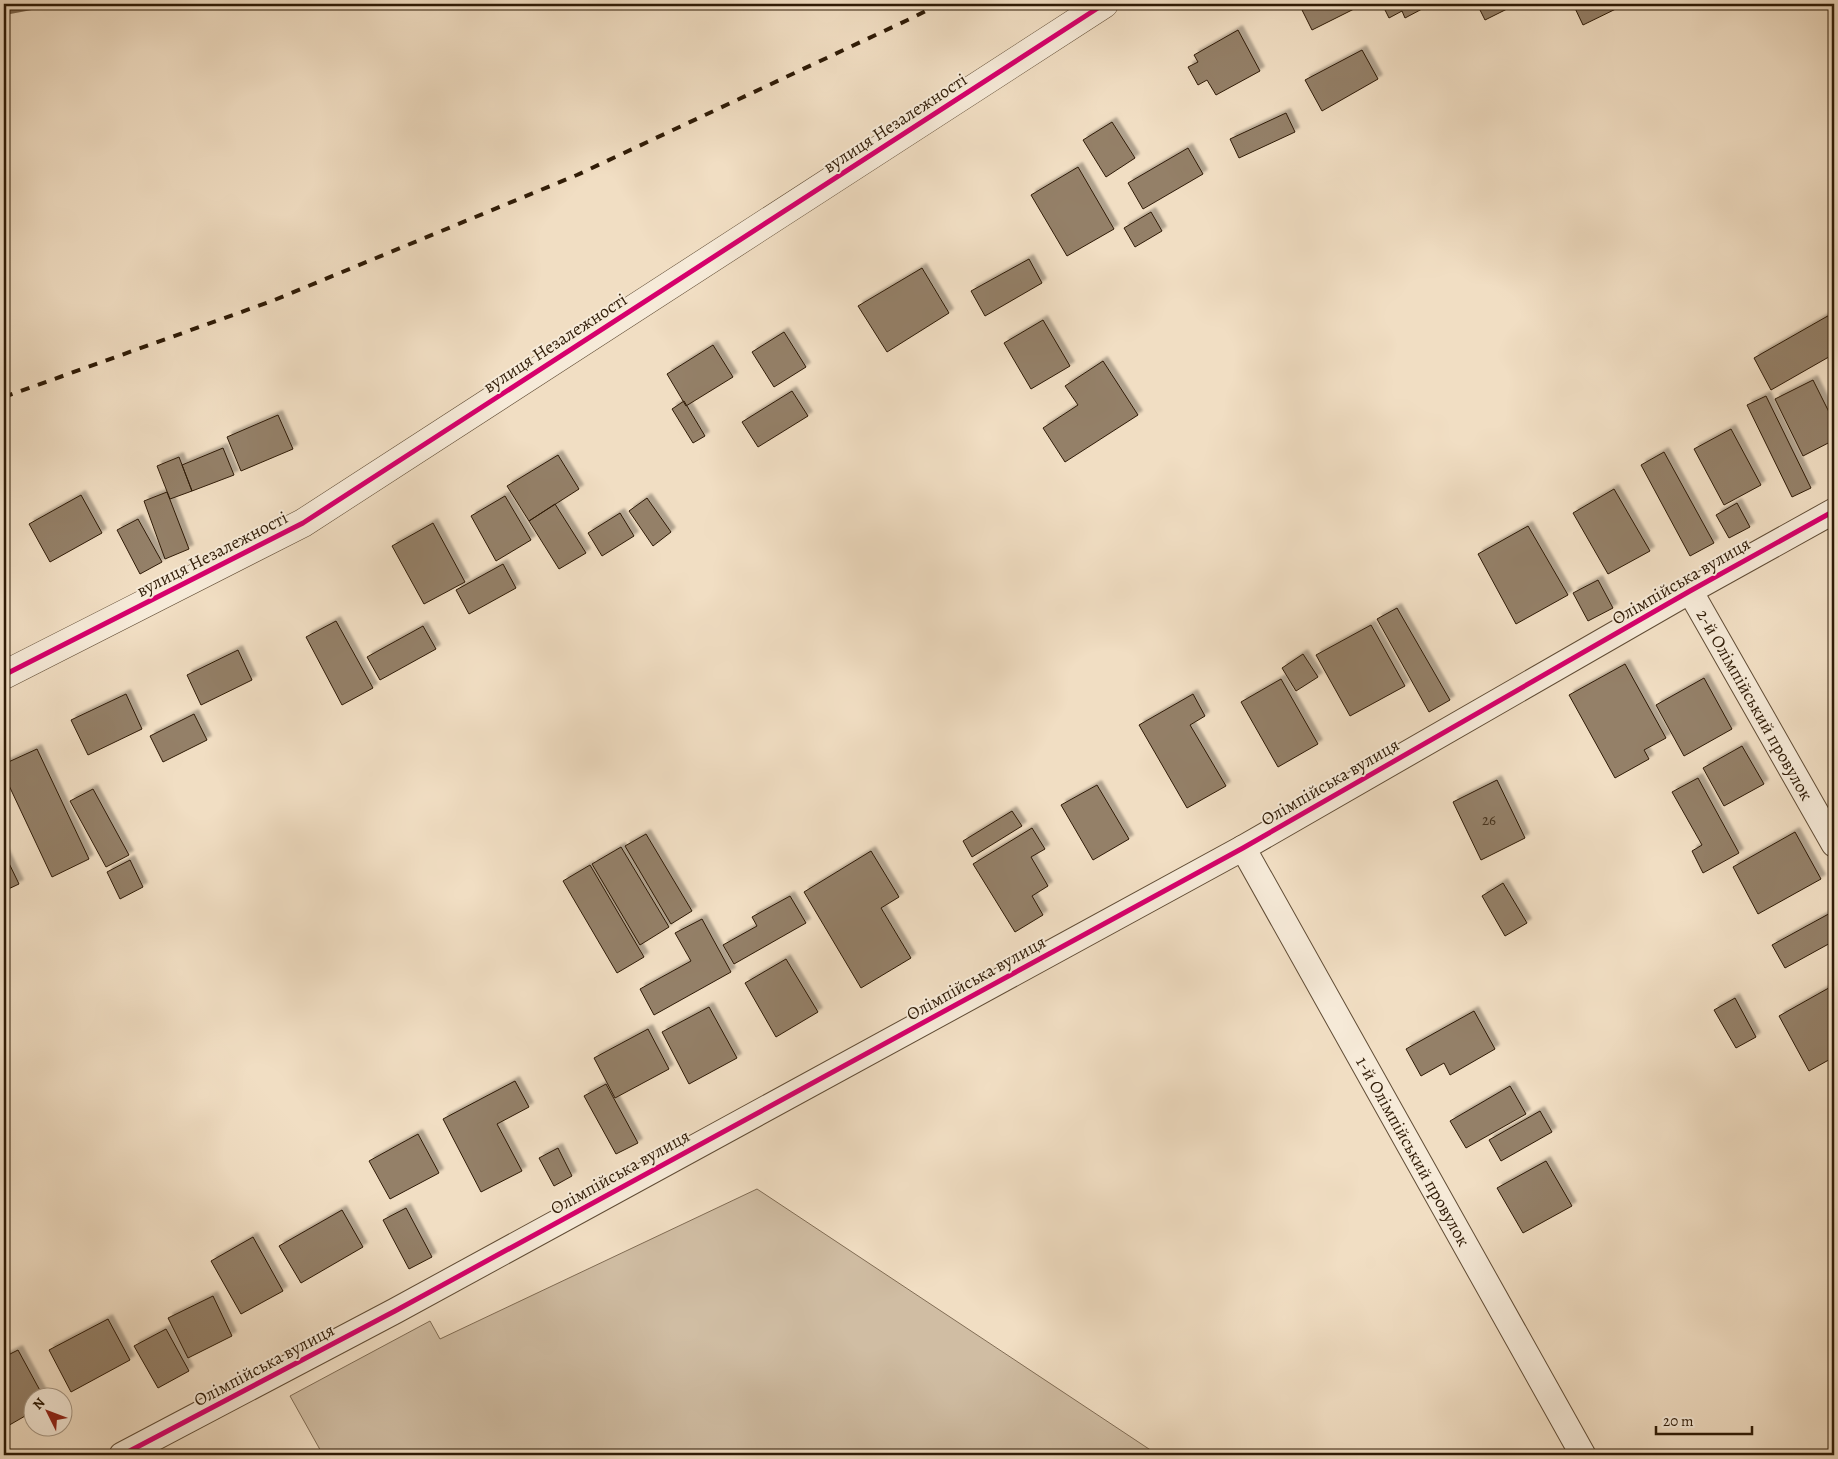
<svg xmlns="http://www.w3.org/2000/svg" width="1838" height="1459" viewBox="0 0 1838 1459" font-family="Alegreya,serif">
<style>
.green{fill:#d0bda3;stroke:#806c54}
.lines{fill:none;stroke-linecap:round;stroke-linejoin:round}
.stream{stroke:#7c6851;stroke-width:10}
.building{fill:#948068;stroke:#2f1b06;filter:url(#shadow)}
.minor-casing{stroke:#604c35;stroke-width:27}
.tertiary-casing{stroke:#604c35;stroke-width:29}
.minor{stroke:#f6ead8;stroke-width:25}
.tertiary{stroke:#f6ead8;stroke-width:28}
.rail{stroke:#2f1b06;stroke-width:4;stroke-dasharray:9 9;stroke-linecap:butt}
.cycleway-casing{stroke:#f6ead8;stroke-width:8}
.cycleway{stroke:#d6006c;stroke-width:5}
.labels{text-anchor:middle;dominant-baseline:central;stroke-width:4;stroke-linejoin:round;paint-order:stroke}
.number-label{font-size:15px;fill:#48341e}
.street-label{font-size:18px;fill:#2f1b06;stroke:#f6ead8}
</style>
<defs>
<filter id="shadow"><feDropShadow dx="4.5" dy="-4.5" stdDeviation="1" flood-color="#0004"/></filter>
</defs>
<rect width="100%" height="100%" fill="#f1dec3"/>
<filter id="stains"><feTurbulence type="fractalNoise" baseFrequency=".004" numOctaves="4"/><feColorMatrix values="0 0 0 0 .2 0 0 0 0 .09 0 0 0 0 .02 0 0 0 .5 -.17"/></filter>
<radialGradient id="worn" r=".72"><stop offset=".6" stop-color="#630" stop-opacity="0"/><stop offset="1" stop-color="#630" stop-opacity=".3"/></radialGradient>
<!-- green -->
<path class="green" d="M757,1189L1158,1455H323L290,1396L430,1321L440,1339Z"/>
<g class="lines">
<!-- stream -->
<path class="stream" d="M4,10L36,4"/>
</g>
<!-- building -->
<path class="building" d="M1299,4H1364L1312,30Z
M1382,4H1420L1422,9L1405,18L1402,11L1389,18Z
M1477,4H1517L1485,20Z
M1573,4H1626L1583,25Z
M1238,30L1260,71L1216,95L1207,80L1198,85L1188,67L1198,62L1194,55Z
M1362,50L1378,79L1322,111L1305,80Z
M1286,113L1295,132L1239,158L1230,139Z
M1112,122L1135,158L1106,177L1083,140Z
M1188,148L1203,174L1143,209L1128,183Z
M1078,167L1114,229L1067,256L1031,195Z
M1151,212L1162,231L1135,247L1124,228Z
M1029,259L1042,283L985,316L971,291Z
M922,268L949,313L887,352L858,306Z
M1833,313L1834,354L1771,390L1754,358Z
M1043,320L1070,366L1031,389L1004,343Z
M784,332L806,367L774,387L752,352Z
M713,345L733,377L686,406L667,374Z
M1103,361L1138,415L1065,462L1043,428L1078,405L1065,386Z
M1813,380L1834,422V440L1803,456L1775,399Z
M792,391L808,416L758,447L742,422Z
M1766,396L1811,488L1792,497L1747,405Z
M684,401L705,436L693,443L672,409Z
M278,415L293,449L241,471L227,437Z
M1731,429L1761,485L1724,505L1694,449Z
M223,448L234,475L192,491L182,465Z
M1664,452L1714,543L1690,556L1641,465Z
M558,455L579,489L529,521L507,486Z
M179,457L192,491L170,499L157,466Z
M1614,489L1650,551L1608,574L1573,513Z
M167,492L189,549L165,559L144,501Z
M81,495L102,533L50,562L29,524Z
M505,496L531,540L496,561L471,516Z
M647,498L671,532L653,546L629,511Z
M1737,503L1750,527L1729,538L1716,515Z
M555,504L586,553L559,569L529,521Z
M620,513L634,536L602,556L588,533Z
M138,519L162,562L140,574L117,530Z
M433,523L465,582L424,604L392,546Z
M1528,526L1568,595L1516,624L1478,554Z
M503,564L516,588L469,614L456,590Z
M1598,580L1613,608L1588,621L1573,593Z
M1397,608L1450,700L1429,712L1377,619Z
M336,621L373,688L342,705L306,637Z
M1371,625L1405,686L1350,716L1316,655Z
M423,626L436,649L380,680L367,657Z
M238,650L252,680L201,705L187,675Z
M1303,654L1318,677L1296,691L1282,668Z
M1625,664L1666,738L1644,750L1649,759L1615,778L1569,695Z
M1704,678L1732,729L1684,756L1656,705Z
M1281,679L1318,744L1278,767L1241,702Z
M126,694L142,729L88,755L71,720Z
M1193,694L1205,716L1190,725L1226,786L1187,808L1139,725Z
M194,714L207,740L163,762L150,736Z
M1742,746L1764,784L1724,806L1703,768Z
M37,749L89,859L52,877L4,775V764Z
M1698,778L1739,853L1703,873L1692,851L1702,845L1672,792Z
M1497,780L1525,838L1481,860L1453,802Z
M1097,785L1129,839L1093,860L1061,805Z
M93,789L129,855L106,867L70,801Z
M1012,811L1022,826L972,857L963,841Z
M1032,828L1045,849L1031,857L1048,886L1032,896L1043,915L1015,932L973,864Z
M1795,832L1821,879L1758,914L1733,867Z
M646,834L692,911L671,924L625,846Z
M621,847L669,927L640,945L592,864Z
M871,851L899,897L881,908L911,958L861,988L804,892Z
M4,853L19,884L4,891Z
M130,860L143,887L120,899L107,872Z
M590,865L644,957L617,973L563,881Z
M1503,883L1527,923L1505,936L1482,896Z
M790,896L806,923L734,964L723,945L757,926L752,917Z
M1834,911V941L1785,968L1772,945Z
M702,919L731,972L654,1015L640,989L691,961L675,933Z
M786,959L818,1012L776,1037L745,983Z
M1834,985V1057L1809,1071L1779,1016Z
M1735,998L1756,1037L1736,1048L1714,1010Z
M709,1007L737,1058L689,1084L662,1032Z
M1474,1011L1495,1049L1450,1075L1444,1063L1421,1076L1406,1049Z
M648,1029L669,1069L615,1098L594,1058Z
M515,1081L529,1107L497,1124L522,1171L481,1192L443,1119Z
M606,1084L638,1143L616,1154L584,1096Z
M1510,1086L1526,1114L1466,1148L1450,1121Z
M1540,1111L1552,1132L1501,1161L1489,1140Z
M418,1134L439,1173L390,1199L369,1161Z
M558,1148L572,1176L554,1186L539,1158Z
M1546,1161L1572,1206L1523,1233L1497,1188Z
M406,1208L432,1257L409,1269L383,1220Z
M342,1210L363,1247L301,1283L279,1246Z
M253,1237L283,1291L241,1314L211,1261Z
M213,1296L232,1336L188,1358L168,1318Z
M108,1319L130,1360L71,1392L49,1350Z
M166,1329L189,1371L158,1388L134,1346Z
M18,1350L43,1396H32V1412L6,1427L4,1422V1357Z"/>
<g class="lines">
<defs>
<g id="minor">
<path id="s1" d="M1690,591L1834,844"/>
<path id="s2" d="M1243,848L1583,1455"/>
<path d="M122,1455L395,1311L1243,848L1690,591L1834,511"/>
</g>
<path id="tertiary" d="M4,675L303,523L1104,4"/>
</defs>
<!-- minor casing -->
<use href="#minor" class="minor-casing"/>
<!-- tertiary casing -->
<use href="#tertiary" class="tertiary-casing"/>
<!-- minor -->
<use href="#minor" class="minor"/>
<!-- tertiary -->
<use href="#tertiary" class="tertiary"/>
<!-- rail -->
<path class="rail" d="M4,397L272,301L577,175L914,17L939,4"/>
<defs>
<path id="cycleway" d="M4,675L303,523L1104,4
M122,1455L395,1311L1243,848L1690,591L1834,511"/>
</defs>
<!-- cycleway casing -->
<use href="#cycleway" class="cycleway-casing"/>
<!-- cycleway -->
<use href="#cycleway" class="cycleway"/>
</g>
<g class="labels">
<!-- number labels -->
<g class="number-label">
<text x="1489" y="820">26</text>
</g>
<!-- street labels -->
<g class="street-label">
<text transform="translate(895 123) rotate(-33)">вулиця Незалежності</text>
<text transform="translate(555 343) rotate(-33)">вулиця Незалежності</text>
<text transform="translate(212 554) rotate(-27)">вулиця Незалежності</text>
<text transform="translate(1681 581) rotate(-30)">Олімпійська вулиця</text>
<text stroke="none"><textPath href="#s1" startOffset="131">2-й Олімпійський провулок</textPath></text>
<text transform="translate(1330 782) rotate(-30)">Олімпійська вулиця</text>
<text transform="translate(976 978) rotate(-29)">Олімпійська вулиця</text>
<text stroke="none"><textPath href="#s2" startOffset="348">1-й Олімпійський провулок</textPath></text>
<text transform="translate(620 1172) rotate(-29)">Олімпійська вулиця</text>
<text transform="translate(264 1365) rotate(-28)">Олімпійська вулиця</text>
</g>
</g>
<!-- margin -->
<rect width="1838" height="1459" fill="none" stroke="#f1dec3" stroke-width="20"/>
<rect x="5" y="5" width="1828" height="1449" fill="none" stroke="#2f1b06" stroke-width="2.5"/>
<rect x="10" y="10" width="1818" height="1439" fill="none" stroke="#2f1b06"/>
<!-- north arrow -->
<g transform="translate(48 1412) rotate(312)"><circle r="24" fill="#f6ead8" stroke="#a69784"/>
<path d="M0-4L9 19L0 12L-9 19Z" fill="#8f2418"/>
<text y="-8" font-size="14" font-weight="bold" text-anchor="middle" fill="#2f1b06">N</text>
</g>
<!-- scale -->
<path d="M1656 1426v8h96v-8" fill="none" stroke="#2f1b06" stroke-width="2.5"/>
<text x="1663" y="1426" font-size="15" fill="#2f1b06" stroke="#f6ead8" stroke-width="4" paint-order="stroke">20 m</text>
<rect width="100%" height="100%" filter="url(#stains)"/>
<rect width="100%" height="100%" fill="url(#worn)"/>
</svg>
